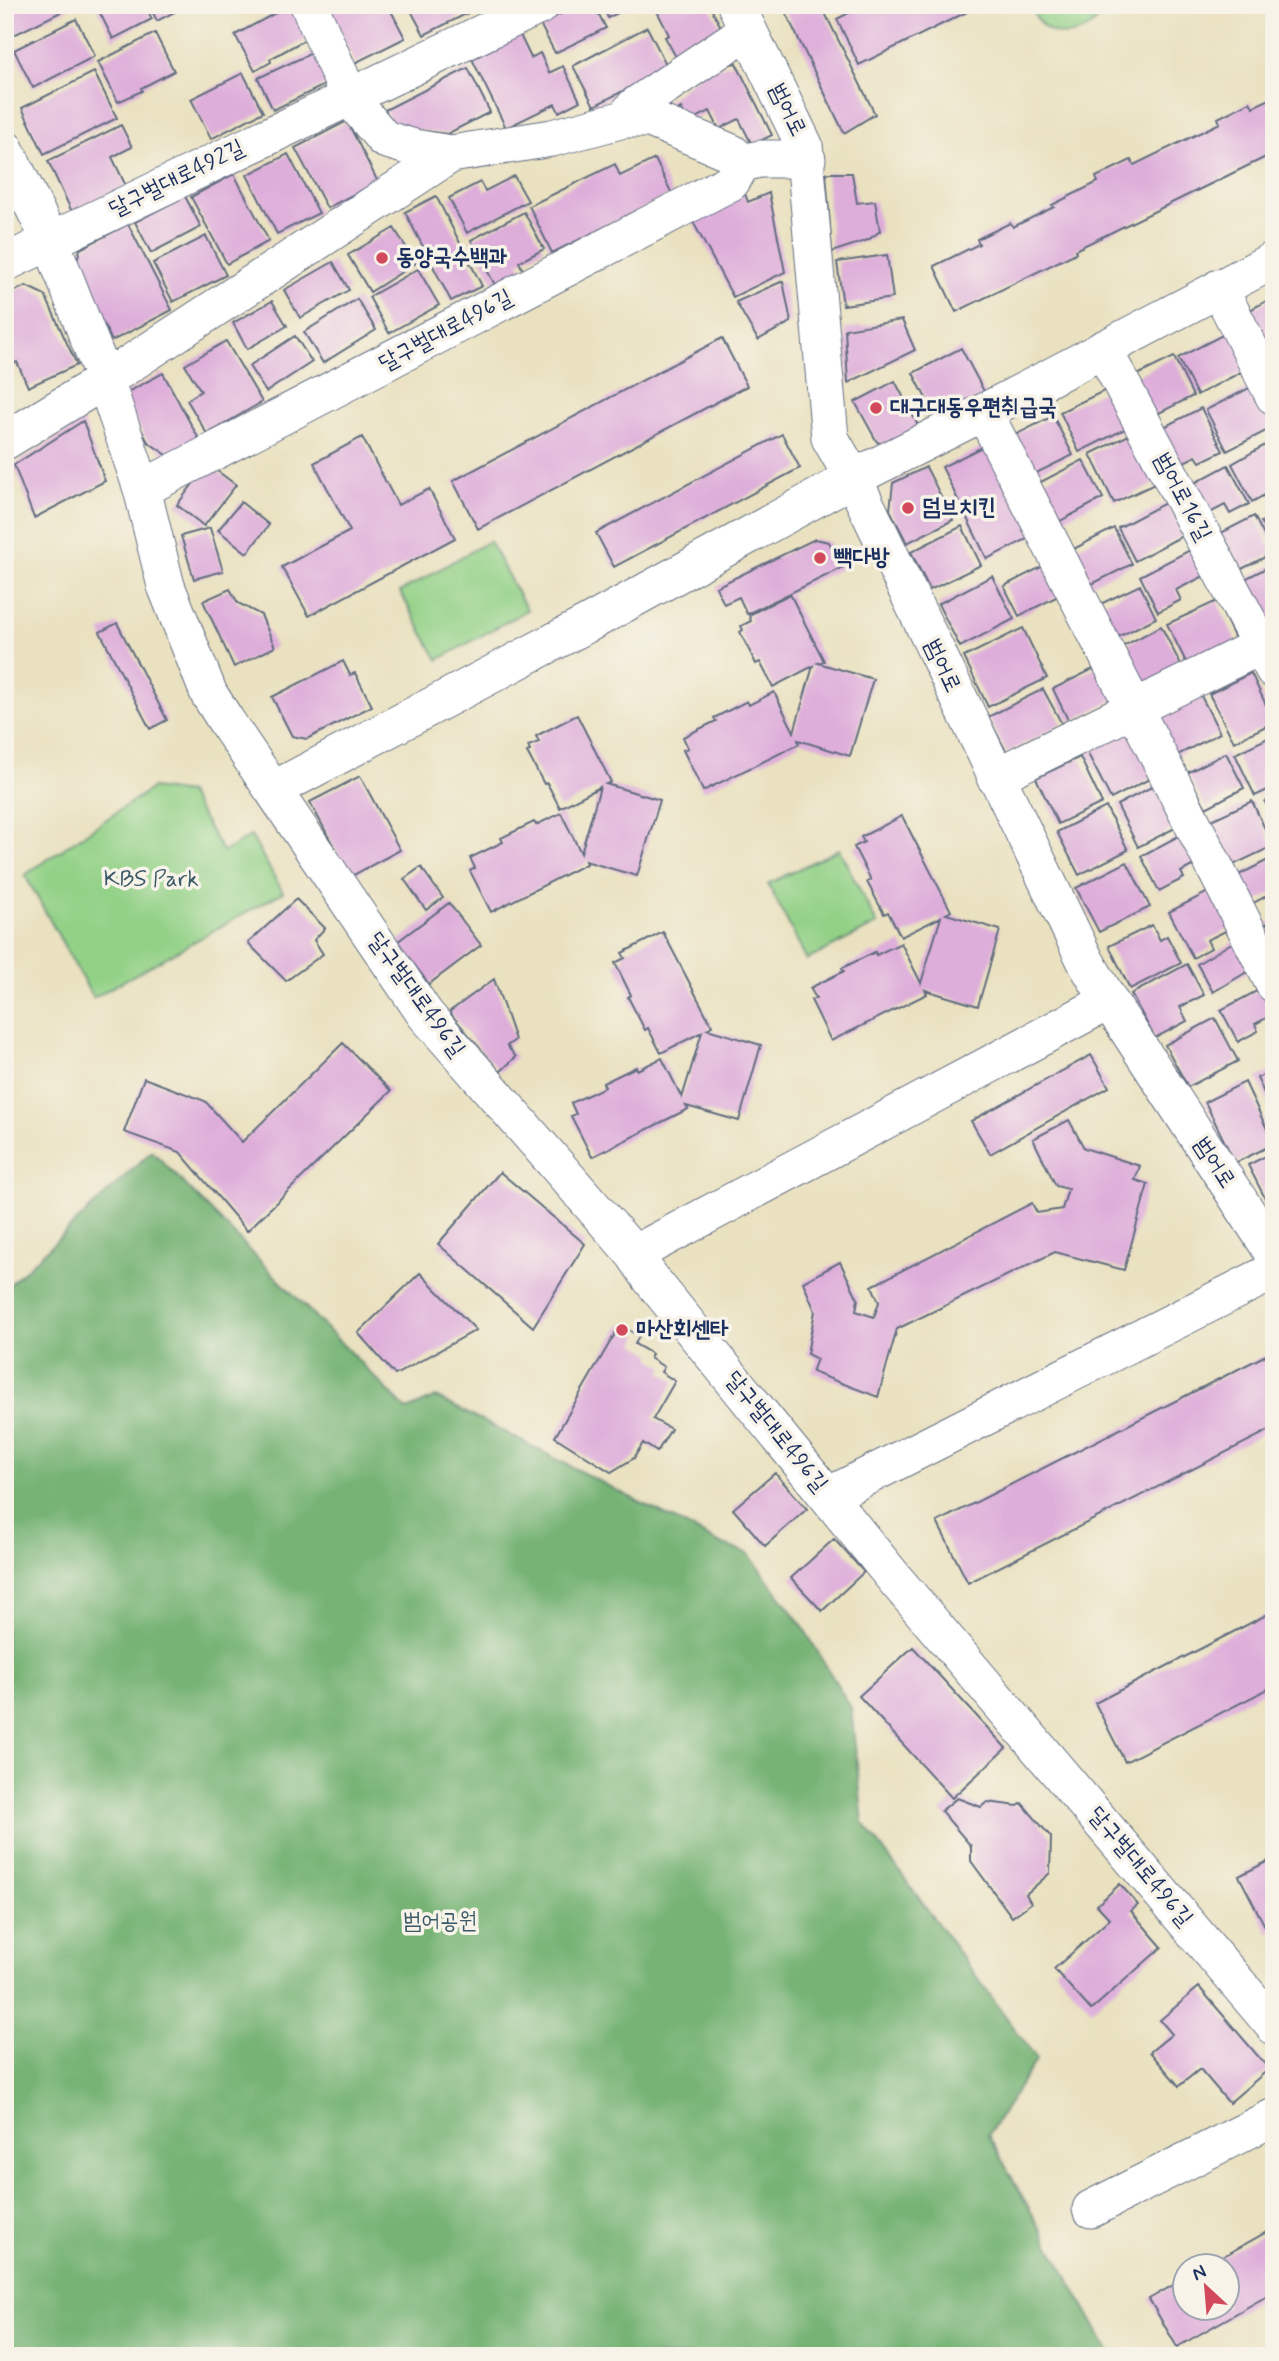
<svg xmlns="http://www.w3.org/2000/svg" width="1279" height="2361" viewBox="0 0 1279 2361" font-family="Mynerve,'Poor Story',sans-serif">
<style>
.green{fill:#93d187;stroke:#578072;stroke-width:2}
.forest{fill:#76b374;stroke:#487169;stroke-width:2}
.building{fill:#deaeda}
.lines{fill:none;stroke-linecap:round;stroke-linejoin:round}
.minor-casing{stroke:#636d80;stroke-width:39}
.minor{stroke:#fff;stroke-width:37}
.poi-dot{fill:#d1495b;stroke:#f7f3e8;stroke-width:2.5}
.labels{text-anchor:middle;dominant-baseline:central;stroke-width:7;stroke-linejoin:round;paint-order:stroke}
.street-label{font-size:23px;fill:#1b2f5e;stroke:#f7f3e8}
.poi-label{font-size:23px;font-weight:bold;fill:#1b2f5e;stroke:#f7f3e8;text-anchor:start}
.park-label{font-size:23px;fill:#395868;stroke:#f7f3e8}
</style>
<rect width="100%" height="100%" fill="#f7f3e8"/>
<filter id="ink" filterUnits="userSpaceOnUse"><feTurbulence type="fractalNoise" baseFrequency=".0143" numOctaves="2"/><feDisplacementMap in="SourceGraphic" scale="14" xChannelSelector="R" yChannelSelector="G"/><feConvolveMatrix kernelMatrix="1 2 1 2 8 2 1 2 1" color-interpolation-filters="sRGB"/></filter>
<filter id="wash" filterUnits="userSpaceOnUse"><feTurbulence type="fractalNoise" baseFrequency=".00686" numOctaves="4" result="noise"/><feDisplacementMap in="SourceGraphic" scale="28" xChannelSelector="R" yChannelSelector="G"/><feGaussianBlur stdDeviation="1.57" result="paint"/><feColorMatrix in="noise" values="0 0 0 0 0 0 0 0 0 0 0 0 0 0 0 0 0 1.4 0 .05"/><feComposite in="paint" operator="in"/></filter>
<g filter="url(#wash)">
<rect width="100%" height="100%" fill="#e9e1bf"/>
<!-- green -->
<path class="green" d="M1031,5H1107C1091,41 1043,48 1031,5Z
M489,541L527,610L438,660L400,592Z
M152,788L188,793L223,852L251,836L283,892L93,998L25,875Z
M839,849L877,924L807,960L768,884Z"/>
<!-- forest -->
<path class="forest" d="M152,1151L407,1410L436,1397L723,1545L748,1553L803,1627L851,1708L863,1822L1037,2059L988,2135L1112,2356H5V1289Z"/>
<g id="blocks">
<!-- building -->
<path class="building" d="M5,5H75L14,35L5,18Z
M96,5H145L152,19L113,39Z
M149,5H188L157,21Z
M290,5L308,38L270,59L271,62L255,71L235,35Z
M388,5L405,38L355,63L327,6Z
M408,5H464L468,13L424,35Z
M578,5H594L606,28L555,53L540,24Z
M602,5H633L608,18Z
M654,5H709L721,27L704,37L706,41L676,57L665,37L669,35Z
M782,5H821L875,114L844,133Z
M864,5H981L859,65L837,19Z
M76,19L95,56L33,88L14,50Z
M647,27L668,68L594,106L573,66Z
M155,33L174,71L141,88L142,91L118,102L98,62Z
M520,35L531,58L540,53L549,73L563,66L580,101L559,112L555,104L506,128L472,59Z
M316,51L331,82L273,110L258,78Z
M736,63L772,135L752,145L739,119L719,129L710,111L688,122L681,108L673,113L667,101L707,69Z
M468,68L490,112L447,134L394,127L385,110Z
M94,72L117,118L44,154L22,108Z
M243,73L263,112L211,139L191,99Z
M1274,97V153L1075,250L1076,253L956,312L934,266L979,244L977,239L1010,223L1013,227L1054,207L1052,205L1098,182L1096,177L1131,160L1134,165L1220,123L1218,118L1250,102L1253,107Z
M347,121L378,182L327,208L295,148Z
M121,125L132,147L112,157L126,186L72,212L48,161Z
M288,154L319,213L277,234L247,175Z
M655,159L672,194L552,253L529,206L615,164L620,176Z
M826,173H852L857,203L875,201L880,231L868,240L832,252Z
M234,174L269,241L227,264L191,197Z
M514,176L528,201L467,233L449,198L480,182L485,191Z
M744,191L748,202L769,193L785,272L733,297L691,218Z
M185,196L201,227L151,253L135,222Z
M436,196L482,286L451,301L405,212Z
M524,212L544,249L519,262L523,270L495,285L471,240Z
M128,224L172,310L112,341L75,269L80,249Z
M394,228L416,263L370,292L348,255Z
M206,236L226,275L173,302L153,263Z
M887,255L893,298L843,305L837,262Z
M333,262L349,290L300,318L284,290Z
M418,269L439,305L389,333L369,297Z
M783,281L791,322L758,340L736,302Z
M26,286L45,295L77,365L28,387L17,362L5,367V295Z
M1274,297V358L1244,313Z
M357,299L376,330L323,363L304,332Z
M272,301L287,326L247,349L233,323Z
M902,320L915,350L848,383L845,329Z
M1232,330L1251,367L1197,395L1178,358Z
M295,336L312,362L266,392L249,366Z
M722,338L747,386L478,529L453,481Z
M226,341L262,402L207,434L187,400L201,391L185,365Z
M961,348L986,395L937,420L913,373Z
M1174,357L1193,396L1149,418L1129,379Z
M163,373L200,441L170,457L148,442L122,395Z
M895,381L920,429L889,446L877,442L855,402Z
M1257,384L1274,417V427L1227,451L1206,410Z
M1110,388L1129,427L1079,452L1060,412Z
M1201,408L1223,451L1200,462L1196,456L1174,467L1156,431Z
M1053,416L1073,455L1026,478L1007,439Z
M83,421L105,481L34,518L14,465Z
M1135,432L1159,482L1114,503L1090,454Z
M782,434L800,468L614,567L596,533Z
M362,437L398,505L429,489L455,538L309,616L282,567L350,531L314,463Z
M1274,440V490L1252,502L1232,464Z
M992,442L1037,534L987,559L942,467Z
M1083,460L1103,498L1053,525L1033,486Z
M208,464L236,485L204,526L177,505Z
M1228,465L1249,504L1230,514L1225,505L1200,518L1185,488Z
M926,467L953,520L907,543L890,510L893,483Z
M241,502L269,525L247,553L218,530Z
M1167,502L1184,535L1135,561L1118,528Z
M1254,516L1273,553L1230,575L1217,535Z
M1274,516V547L1261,522Z
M962,526L981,565L930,590L911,552Z
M210,528L223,571L194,579L181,536Z
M1114,528L1132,564L1084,588L1066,553Z
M815,539L829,542L842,568L747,614L739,597L724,604L716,587Z
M1190,550L1204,576L1176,590L1181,600L1158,612L1140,576Z
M1051,562L1066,592L1019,616L1004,586Z
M1274,564V624L1266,628L1235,584Z
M992,576L1014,619L960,647L938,604Z
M1140,585L1156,618L1108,642L1092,608Z
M230,589L238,603L261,615L275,647L234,667L203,601Z
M790,594L824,661L818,663L873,679L850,756L798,740L799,744L703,791L683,750L688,748L683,737L716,721L714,718L747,701L749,705L774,692L794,732L813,666L773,687L760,662L756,664L740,632L743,630L741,626L751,621L749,615Z
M1217,601L1237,643L1188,666L1167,624Z
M117,623L167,720L150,729L100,632Z
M1161,626L1183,669L1134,694L1112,652Z
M1023,628L1047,678L988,707L964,657Z
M343,661L350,675L355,673L372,706L307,739L292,736L272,697Z
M1103,664L1120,697L1069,722L1053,689Z
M1251,673L1274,722L1234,742L1209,694Z
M1043,689L1062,724L1007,753L988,717Z
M1199,692L1220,733L1172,758L1151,717Z
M577,715L611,782L606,784L660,800L637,876L585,861L586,864L491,912L470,871L475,868L470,858L503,842L501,838L534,822L536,825L561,813L581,853L600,787L560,808L547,783L544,784L527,752L530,751L528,746L539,742L536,736Z
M1135,724L1161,773L1111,799L1086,750Z
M1274,735V787L1255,796L1235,754Z
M1226,753L1244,788L1206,808L1187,773Z
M1080,757L1102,803L1058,824L1036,778Z
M360,776L400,850L350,877L310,802Z
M1161,782L1183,824L1138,847L1117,805Z
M1274,797V821L1265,802Z
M1252,801L1273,846L1231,866L1209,821Z
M1106,807L1128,850L1079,875L1057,832Z
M902,816L951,911L946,914L1000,930L978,1006L925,990L927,994L831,1041L811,1000L816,998L810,988L844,971L842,968L875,952L876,955L901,943L921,983L941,917L901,937L888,912L884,914L867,882L871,880L854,847L864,842L861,837Z
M1186,832L1201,861L1181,872L1184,878L1159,891L1141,856Z
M1274,857V892L1248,906L1233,878Z
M1127,862L1150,907L1099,932L1076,888Z
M421,867L443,898L426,910L404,879Z
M1212,890L1232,928L1207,940L1211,948L1193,958L1169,912Z
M296,899L325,928L314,940L323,954L286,981L248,943Z
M449,903L481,945L429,984L397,942Z
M1274,920V958L1260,927Z
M1152,925L1160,940L1167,936L1181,963L1130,989L1109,946Z
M663,932L712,1026L707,1029L761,1045L739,1121L686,1106L688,1109L592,1157L571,1116L576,1114L571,1103L605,1087L603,1083L636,1067L637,1070L662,1058L682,1098L702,1032L661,1053L648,1028L645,1030L628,997L631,995L615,963L625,958L622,953Z
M1240,938L1257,966L1213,992L1197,964Z
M1187,964L1204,995L1180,1007L1187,1021L1155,1038L1131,994Z
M494,979L515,1040L507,1046L516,1057L500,1072L449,1012Z
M1266,986L1274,1000V1014L1255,1024L1258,1031L1238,1042L1221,1010Z
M1215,1018L1238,1061L1188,1087L1165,1045Z
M343,1043L391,1091L247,1231L180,1152L124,1132L144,1078L205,1101L242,1142Z
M1091,1055L1109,1087L990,1154L971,1121Z
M1274,1070V1114L1257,1078Z
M1245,1082L1274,1144L1235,1163L1205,1102Z
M1069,1120L1084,1148L1140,1166L1135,1180L1148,1184L1124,1270L1055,1252L897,1329L878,1397L812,1372L817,1359L807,1354L815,1311L803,1282L840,1262L858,1299L856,1311L874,1317L879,1302L872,1286L1032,1203L1037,1213L1062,1209L1068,1189L1056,1186L1033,1139Z
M1274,1152V1196L1266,1200L1248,1165Z
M500,1172L585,1244L533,1327L438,1244Z
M420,1273L476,1330L395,1375L358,1333Z
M620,1325L639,1336L635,1344L652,1354L650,1358L664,1367L661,1372L675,1381L653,1419L671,1429L657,1452L643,1443L634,1458L611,1472L555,1437Z
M1274,1351V1428L968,1583L937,1522Z
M775,1473L807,1509L765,1546L733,1509Z
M834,1539L864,1572L822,1611L791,1578Z
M1274,1611V1686L1125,1762L1095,1703Z
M913,1647L1006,1748L952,1798L859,1696Z
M957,1798L981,1807L987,1802L1018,1806L1022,1803L1051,1837L1050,1873L1026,1894L1031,1903L1012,1917L971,1861V1846L941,1811Z
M1274,1858V1929L1268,1932L1239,1876Z
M1120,1884L1138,1905L1131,1911L1162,1947L1091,2010L1054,1969L1110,1919L1097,1905Z
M1199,1987L1269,2069L1229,2103L1200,2069L1179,2086L1150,2052L1172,2034L1160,2020Z
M1274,2228V2292L1177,2347L1149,2299L1184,2279V2308H1226V2266H1206Z"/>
</g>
</g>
<g filter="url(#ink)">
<use href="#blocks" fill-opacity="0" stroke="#636d80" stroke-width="2"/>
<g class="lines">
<defs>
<path id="minor" d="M309,5L350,98L384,139L414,148L451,154L552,138L624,119H650L732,153L742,163L760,159H807
M736,5L804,145L830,438L853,478L1086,962L1109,1001L1274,1254
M624,119L635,106L748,30
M5,149L50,240L105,380L142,489L166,586L209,694L226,721L425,1014L634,1254L651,1279L894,1578L1274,2026
M5,263L541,5
M1219,288L1274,396
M1103,349L1274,670
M984,412L1274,984
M5,441L105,380L451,154
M142,489L731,182L742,163
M995,777L1274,639
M273,790L589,623L853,478L984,412L1274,260
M634,1254L1109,1001
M828,1496L1274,1271
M1091,2209L1274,2117"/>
</defs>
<!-- minor casing -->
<use href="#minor" class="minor-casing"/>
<!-- minor -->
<use href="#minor" class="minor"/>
</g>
</g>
<!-- markers -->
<g class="poi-dot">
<circle cx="382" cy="258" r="7"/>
<circle cx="876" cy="408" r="7"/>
<circle cx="908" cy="508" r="7"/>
<circle cx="820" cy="558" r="7"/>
<circle cx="622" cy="1330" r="7"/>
</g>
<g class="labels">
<!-- street labels -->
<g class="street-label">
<text transform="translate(787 110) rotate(64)">범어로</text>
<text transform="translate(177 179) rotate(-26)">달구벌대로492길</text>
<text transform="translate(446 331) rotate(-28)">달구벌대로496길</text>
<text transform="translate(1182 497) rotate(62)">범어로16길</text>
<text transform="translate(942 666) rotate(65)">범어로</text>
<text transform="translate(416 995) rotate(54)">달구벌대로496길</text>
<text transform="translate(1214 1163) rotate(57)">범어로</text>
<text transform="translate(776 1432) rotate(51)">달구벌대로496길</text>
<text transform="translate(1140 1867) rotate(50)">달구벌대로496길</text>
</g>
<!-- poi labels -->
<g class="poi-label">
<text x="396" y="258">동양국수백과</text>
<text x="890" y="408">대구대동우편취급국</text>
<text x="922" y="508">덤브치킨</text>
<text x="834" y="558">빽다방</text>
<text x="636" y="1330">마산회센타</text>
</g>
<!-- park labels -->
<g class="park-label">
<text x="151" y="880">KBS Park</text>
<text x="440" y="1922">범어공원</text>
</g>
</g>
<!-- margin -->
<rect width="1279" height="2361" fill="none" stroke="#f7f3e8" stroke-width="28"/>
<!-- north arrow -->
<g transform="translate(1206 2287) rotate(334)"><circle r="33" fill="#f7f3e8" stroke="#9fa5b1" stroke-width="2"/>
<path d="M0-5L12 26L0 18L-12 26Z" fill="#d1495b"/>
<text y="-10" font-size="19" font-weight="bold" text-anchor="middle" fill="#1b2f5e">N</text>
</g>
</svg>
